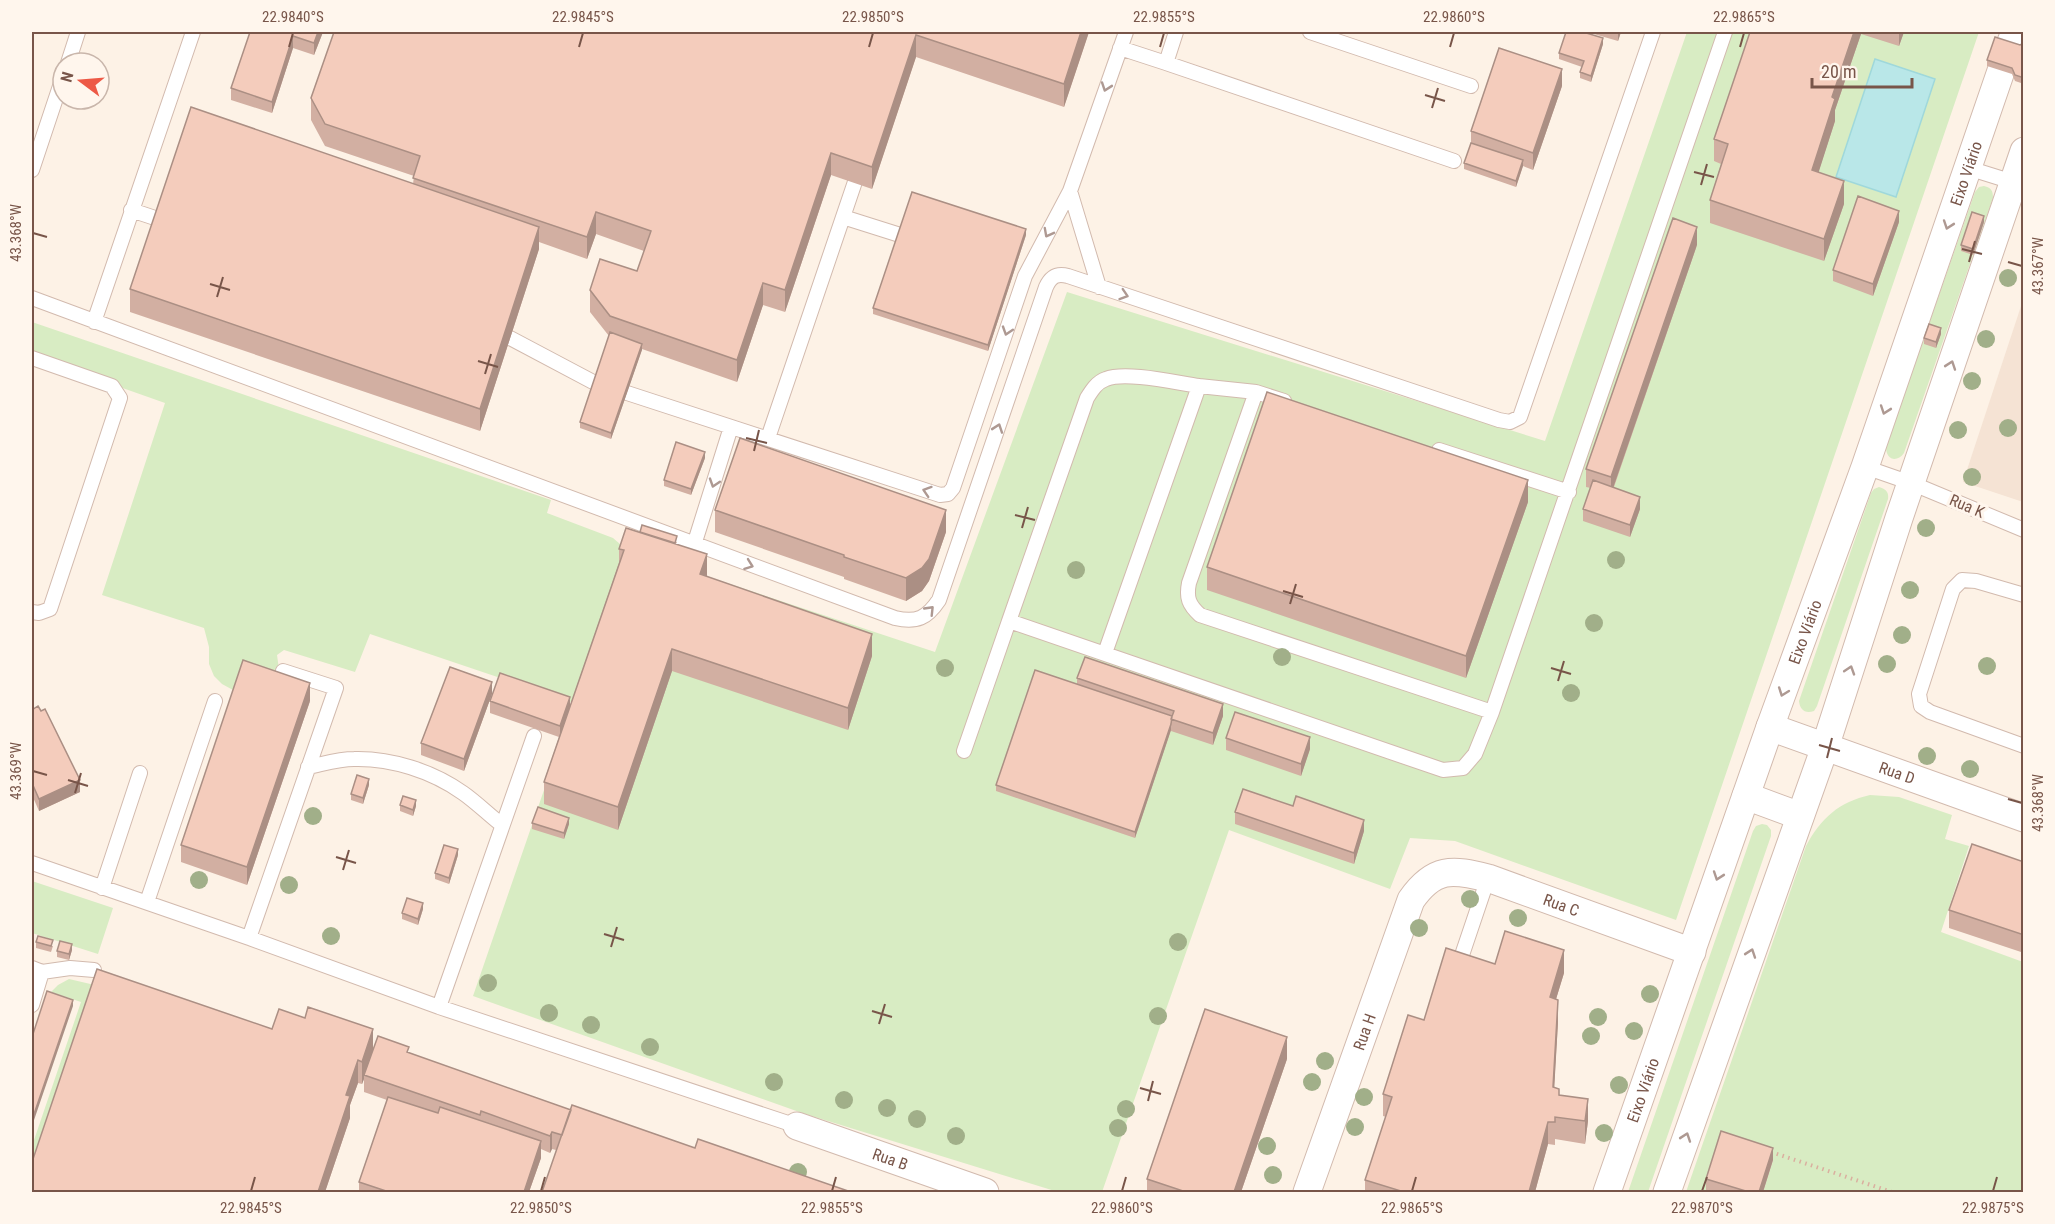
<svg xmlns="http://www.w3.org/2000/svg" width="2055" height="1224" viewBox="0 0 2055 1224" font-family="'Roboto Condensed',sans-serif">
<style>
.residential{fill:#f5e3d4}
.green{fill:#d8ecc3}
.water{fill:#b9e7e8;stroke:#9fd8db;stroke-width:1.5}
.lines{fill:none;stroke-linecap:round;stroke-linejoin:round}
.lane-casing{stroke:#d2baae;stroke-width:16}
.street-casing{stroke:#d2baae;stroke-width:29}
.path{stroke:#daaf9f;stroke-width:4;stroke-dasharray:1.5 4.5;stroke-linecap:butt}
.lane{stroke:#fff;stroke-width:14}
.street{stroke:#fff;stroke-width:27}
.tree{fill:#a1af89}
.wall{fill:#d2afa2}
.shaded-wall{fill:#ab8f84}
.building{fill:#f4ccbc;stroke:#ab8f84;stroke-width:1.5}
.oneway{stroke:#ae9992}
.ticks{fill:none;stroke:#785549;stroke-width:2}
.labels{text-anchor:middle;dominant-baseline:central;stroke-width:6;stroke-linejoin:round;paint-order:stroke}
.street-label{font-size:16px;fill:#785549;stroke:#fff6ed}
.neatline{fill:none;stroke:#785549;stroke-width:2}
.ticks-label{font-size:15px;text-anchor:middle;fill:#785549}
</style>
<rect width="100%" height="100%" fill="#fdf2e6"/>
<!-- residential -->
<path class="residential" d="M2023,300V502L1963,482Z"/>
<!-- green -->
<path class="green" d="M1687,32H1979L1676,920L1455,841L1410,838L1390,889L1229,830L1102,1192H1058L802,1113L473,996L574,703L370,634L355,672L284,650L277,655L279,669L275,680L233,690L222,684L214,676L209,664V647L204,628L102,595L165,403L32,356V322L551,500L547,513L613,538L627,550L935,652L1067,292L1545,441Z
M1984,186C1991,188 1993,190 1993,198L1904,453C1897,463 1886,460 1886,447L1975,192L1979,187Z
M1879,487C1886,489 1889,492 1888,499L1817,706L1814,711C1805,714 1800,710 1799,701L1871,493L1874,489Z
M1870,795L1899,797L1952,815L1945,839L1969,846L1941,932L2023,962V1192H1763L1773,1160L1706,1190L1712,1192H1686L1806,846C1821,818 1839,802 1870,795Z
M1762,824L1767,825L1771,830V836L1648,1192H1628L1753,831L1756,826Z
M32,881L113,908L98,954L32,933Z
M69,979L99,986L32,1184V1146L81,1002L51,992L58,985Z"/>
<!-- water -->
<path class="water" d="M1875,59L1935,79L1896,197L1836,177Z"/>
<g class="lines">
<defs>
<path id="lane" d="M1310,32L1471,86
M1120,48L1166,63L1176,32
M68,63L78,32
M1166,63L1454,161
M1968,168L2016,183
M32,170L63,77
M131,210L161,220
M843,217L900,235
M1099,287L1070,191L1126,32
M32,298L895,618C917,623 927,618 939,600L1046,287C1051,276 1057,273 1068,276L1499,420L1510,422L1520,417L1653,32
M94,322L193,32
M510,338L595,383
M32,358L112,386L120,398L50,609L39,613L32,612
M627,393L940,495L948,494L953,488L1025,276L1070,191
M1284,401L1256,392L1189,583C1186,598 1189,605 1200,615L1492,712
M768,438L860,167
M1439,450L1569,492
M1865,467L1911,483L2024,530
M694,545L731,427
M2024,595L1976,581L1962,580L1953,589L1919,694L1921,706L1930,712L2024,746
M1009,621L1087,398C1092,390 1097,382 1106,379C1126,371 1177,383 1199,386
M1105,653L1199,386L1256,392
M964,751L1009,621L1443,770L1463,768L1475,754L1492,712L1725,32
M308,767C323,764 339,759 354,759C391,758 432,771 463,793C476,802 489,815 502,825
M32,863L249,938L439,1007L797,1126
M102,888L140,773
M147,902L215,701
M249,938L336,688L283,671
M1461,958L1488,878
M32,968L42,972L70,968L94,970
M32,1005L42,972
M439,1007L534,736"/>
<g id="street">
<path d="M2009,47L2015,32"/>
<path id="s1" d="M1770,727L2024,818"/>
<path d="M1746,796L1800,816"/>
<path id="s2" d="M797,1126L985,1192"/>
<path id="s3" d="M1307,1192L1411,900C1434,867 1452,869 1488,878L1692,952"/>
<path id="s4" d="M1607,1192L1770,727L1865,467L2001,71"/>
<path d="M1667,1192L1825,747L1899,518L2024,151"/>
</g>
</defs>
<!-- lane casing -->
<use href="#lane" class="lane-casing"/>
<!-- street casing -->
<use href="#street" class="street-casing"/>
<!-- path -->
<path class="path" d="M1771,1152L1892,1192"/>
<!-- lane -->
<use href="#lane" class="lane"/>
<!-- street -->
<use href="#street" class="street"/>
</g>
<!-- trees -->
<g class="tree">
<circle cx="2008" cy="278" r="9"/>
<circle cx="1986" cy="339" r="9"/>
<circle cx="1972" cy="381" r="9"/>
<circle cx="2008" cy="428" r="9"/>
<circle cx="1958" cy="430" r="9"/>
<circle cx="1972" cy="477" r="9"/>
<circle cx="1926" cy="528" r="9"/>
<circle cx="1616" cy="560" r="9"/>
<circle cx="1076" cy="570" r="9"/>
<circle cx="1910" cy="590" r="9"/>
<circle cx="1594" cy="623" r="9"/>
<circle cx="1902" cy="635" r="9"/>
<circle cx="1282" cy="657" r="9"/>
<circle cx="1887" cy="664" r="9"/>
<circle cx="1987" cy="666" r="9"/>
<circle cx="945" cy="668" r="9"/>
<circle cx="1571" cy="693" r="9"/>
<circle cx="1927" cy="756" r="9"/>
<circle cx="1970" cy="769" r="9"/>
<circle cx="313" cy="816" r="9"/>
<circle cx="199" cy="880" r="9"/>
<circle cx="289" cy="885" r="9"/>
<circle cx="1470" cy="899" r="9"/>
<circle cx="1518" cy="918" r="9"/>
<circle cx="1419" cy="928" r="9"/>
<circle cx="331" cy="936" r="9"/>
<circle cx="1178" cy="942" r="9"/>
<circle cx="488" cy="983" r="9"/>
<circle cx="1650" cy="994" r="9"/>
<circle cx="549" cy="1013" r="9"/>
<circle cx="1158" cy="1016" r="9"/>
<circle cx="1598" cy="1017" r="9"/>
<circle cx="591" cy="1025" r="9"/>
<circle cx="1634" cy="1031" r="9"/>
<circle cx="1591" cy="1036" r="9"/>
<circle cx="650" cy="1047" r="9"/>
<circle cx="1325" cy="1061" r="9"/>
<circle cx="774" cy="1082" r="9"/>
<circle cx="1312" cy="1082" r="9"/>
<circle cx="1619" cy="1085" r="9"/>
<circle cx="1364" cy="1097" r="9"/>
<circle cx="844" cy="1100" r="9"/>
<circle cx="887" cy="1108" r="9"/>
<circle cx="1126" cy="1109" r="9"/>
<circle cx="917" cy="1119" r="9"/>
<circle cx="1355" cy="1127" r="9"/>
<circle cx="1118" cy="1128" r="9"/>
<circle cx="1604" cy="1133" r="9"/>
<circle cx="956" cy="1136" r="9"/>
<circle cx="1267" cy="1146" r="9"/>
<circle cx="798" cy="1172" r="9"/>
<circle cx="1273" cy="1175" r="9"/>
</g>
<!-- wall -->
<path class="wall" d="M250,32H323L314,55L293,48L272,113L231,100V88Z
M334,32H1089L1064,107L916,57L872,189L831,175L785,312L763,305L737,382L642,349L611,439L580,428V422L609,336L590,312V290L637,271L644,251L596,234L587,259L539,242V249L480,431L130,312V289L413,184L414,176L325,146L311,120V98Z
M1587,32H1621L1618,41Z
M1750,32H1904L1899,46L1861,34L1835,110V121L1818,173L1844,204L1824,261L1710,223V200L1721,164L1714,161V139Z
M2024,43V84L2015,81L2012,74L1987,66V60Z
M1603,44L1591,82L1580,78V72L1582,67L1559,59V53Z
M1562,86L1533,170L1523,166L1516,187L1464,169V163L1471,143V131Z
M1899,222L1873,296L1833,281V270Z
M1984,222L1973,255L1961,251V245Z
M1026,235L988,351L873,314V308Z
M1697,245L1614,487L1640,509L1630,537L1583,521V509L1591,488L1586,487V469Z
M1941,334L1936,348L1924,344V338Z
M705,458L691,495L664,486V480Z
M1528,502L1466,678L1207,590V567Z
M715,510L946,532L929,581L922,591L906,601L844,579V577L715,532Z
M640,532L677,542L676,544L706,576L872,656L848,730L672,671L618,830L544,804V782L559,737L490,713V701L570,706L619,563V549Z
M1077,678L1223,716L1213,745L1171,731V730L1135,838L996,791V785L1077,684Z
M492,694L464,771L421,755V743Z
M310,701L247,885L181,862V845Z
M32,710L80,792L39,811L32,795Z
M1226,738L1310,749L1301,776L1226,750Z
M369,785L363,804L351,800V794Z
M400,805L416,806L413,816L400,811Z
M1235,812L1364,831L1354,864L1235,824Z
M532,823L569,824L564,839L532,829Z
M458,855L449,884L435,879V873Z
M2024,862V953L1949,928V910Z
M423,909L418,925L402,919V913Z
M36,942L53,946L51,952L36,948Z
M72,950L69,960L57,957V951Z
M1495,964L1564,973L1556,999L1558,1022L1554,1088L1559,1095L1588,1121L1585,1144L1555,1139V1145L1548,1144L1535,1192H1365V1180L1386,1117L1383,1116V1094L1424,1020Z
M272,1029L373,1049L409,1053L571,1110L695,1148L851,1192L556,1150L552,1149L550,1153L541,1149V1158L529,1192H359V1182L387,1100L364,1092V1079L362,1084L358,1083L350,1105V1118L325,1192H32Z
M1287,1059L1241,1192H1147V1179Z
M1773,1160L1763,1192H1712L1706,1191V1179Z"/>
<!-- shaded-wall -->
<path class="shaded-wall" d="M318,32H323L314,55V43Z
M1081,32H1089L1064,107V84Z
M1618,32H1621L1618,41Z
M1854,32H1861V34L1835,110V121L1812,193V170L1832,97Z
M1899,32H1904L1899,46Z
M916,35V57L872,189V167Z
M293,36V48L272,113V102Z
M1603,38V44L1591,82V76Z
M1562,69V86L1533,170V153Z
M831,153V175L785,312V290Z
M1523,160V166L1516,187V181Z
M1844,181V204L1824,261V239Z
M1899,211V222L1873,296V284Z
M596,212V234L587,259V237Z
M1984,216V222L1973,255V249Z
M539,227V249L480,431V409Z
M1697,227V245L1611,494V477Z
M1026,229V235L988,351V345Z
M763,283V305L737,382V360Z
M1941,328V334L1936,348V342Z
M642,344V350L611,439V433Z
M705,452V458L691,495V489Z
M1528,480V502L1466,678V656Z
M1640,497V509L1630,537V525Z
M946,510V532L929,581L922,591L906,601V578Z
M707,554V576L700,596V574Z
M872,634V656L848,730V708Z
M672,649V671L618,830V807Z
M492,682V694L464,771V759Z
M310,683V701L247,885V867Z
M570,697V709L560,737V726Z
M1223,704V716L1213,745V733Z
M1171,724V730L1135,838V832Z
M1310,737V749L1301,776V764Z
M369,779V785L363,804V798Z
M80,780V792L39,811V799Z
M416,800V806L413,816V810Z
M569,818V824L564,839V833Z
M1364,820V831L1354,864V853Z
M458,849V855L449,884V878Z
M423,903V909L418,925V919Z
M72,944V950L69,960V954Z
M1564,950V973L1550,1019V997Z
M73,1000V1006L32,1126V1120Z
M1558,1000V1022L1553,1110V1087Z
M373,1029V1052L364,1075V1079L362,1084V1062Z
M1287,1037V1059L1241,1192H1234Z
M358,1060V1083L350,1105V1118L325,1192H318L346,1095Z
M1588,1099V1121L1585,1144V1121Z
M1548,1122V1144L1535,1192H1529Z
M552,1132V1149L550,1153V1136Z
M541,1141V1158L529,1192H524Z
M1773,1148V1160L1763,1192H1759Z"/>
<!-- building -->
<path class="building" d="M250,32H318L314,43L293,36L272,102L231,88Z
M334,32H1081L1064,84L916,35L872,167L831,153L785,290L763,283L737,360L610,316L590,290L600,259L637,271L651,231L596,212L587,237L413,178L420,156L325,124L311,98Z
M1566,32H1583L1603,38L1591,76L1580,72L1584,61L1559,53Z
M1750,32H1854L1832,97L1835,99L1812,170L1844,181L1824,239L1710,200L1728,144L1714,139Z
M1995,37L2020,45L2024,43V78L2015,75L2012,68L1987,60Z
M1499,48L1562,69L1533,153L1471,131Z
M191,107L539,227L480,409L130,289Z
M1471,143L1523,160L1516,181L1464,163Z
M912,192L1026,229L988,345L873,308Z
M1858,196L1899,211L1873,284L1833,270Z
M1972,212L1984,216L1973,249L1961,245Z
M1673,218L1697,227L1611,477L1586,469Z
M1929,324L1941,328L1936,342L1924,338Z
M610,332L642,344L611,433L580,422Z
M1267,392L1528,480L1466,656L1207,567Z
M740,438L946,510L929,559L922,568L906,578L844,557V555L715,510Z
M676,442L705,452L691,489L664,480Z
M1593,480L1640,497L1630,525L1583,509Z
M642,525L677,536L675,543L640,532Z
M626,528L707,554L700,574L872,634L848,708L672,649L618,807L544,782L624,550L619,549Z
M1085,657L1223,704L1213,733L1171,719L1174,711L1077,678Z
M243,660L310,683L247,867L181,845Z
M450,667L492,682L464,759L421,743Z
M1035,670L1172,716L1171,724L1135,832L996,785Z
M500,673L570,697L560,726L490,701Z
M38,706L41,711L45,709L80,780L39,799L32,783V710Z
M1235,712L1310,737L1301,764L1226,738Z
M357,775L369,779L363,798L351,794Z
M1243,789L1293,806L1296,796L1364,820L1354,853L1235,812Z
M403,796L416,800L413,810L400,805Z
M538,807L569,818L564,833L532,823Z
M1972,844L2024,862V935L1949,910Z
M444,845L458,849L449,878L435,873Z
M407,898L423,903L418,919L402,913Z
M1505,931L1564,950L1550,997L1558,1000L1553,1087L1559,1089V1095L1588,1099L1585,1121L1555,1117V1122H1548L1529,1192H1401V1191L1365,1180L1392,1097L1383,1094L1408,1015L1424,1020L1446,948L1495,964Z
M38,936L53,940L51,946L36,942Z
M60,941L72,944L69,954L57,951Z
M97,969L272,1029L279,1009L305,1018L308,1007L373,1029L362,1062L358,1060L346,1095L350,1096L318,1192H32V1162Z
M47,991L73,1000L32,1120V1037Z
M1205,1009L1287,1037L1234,1192H1186L1147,1179Z
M378,1036L409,1047L407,1052L571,1110L562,1135L552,1132L550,1136L481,1111L480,1115L364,1075Z
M388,1097L438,1113L440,1107L541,1141L524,1192H389L359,1182Z
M572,1105L695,1148L698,1139L851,1192H542Z
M1721,1131L1773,1148L1759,1192H1749L1706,1179Z"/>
<!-- one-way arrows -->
<defs><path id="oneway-chevron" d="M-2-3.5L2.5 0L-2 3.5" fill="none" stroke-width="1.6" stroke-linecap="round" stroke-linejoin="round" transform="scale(1.5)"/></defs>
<g class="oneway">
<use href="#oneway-chevron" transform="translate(1106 87) rotate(109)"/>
<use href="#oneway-chevron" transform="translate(1948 225) rotate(109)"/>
<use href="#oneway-chevron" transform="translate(1048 233) rotate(118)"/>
<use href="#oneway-chevron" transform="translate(1124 295) rotate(18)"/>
<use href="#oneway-chevron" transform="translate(1007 331) rotate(108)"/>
<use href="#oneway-chevron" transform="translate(1951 365) rotate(-71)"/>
<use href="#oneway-chevron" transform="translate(1885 410) rotate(109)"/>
<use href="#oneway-chevron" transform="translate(998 428) rotate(-71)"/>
<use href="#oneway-chevron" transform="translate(714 483) rotate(108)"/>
<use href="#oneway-chevron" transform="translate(927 491) rotate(-162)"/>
<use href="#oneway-chevron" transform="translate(749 565) rotate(20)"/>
<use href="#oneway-chevron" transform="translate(930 610) rotate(-46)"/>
<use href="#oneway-chevron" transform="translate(1850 670) rotate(-72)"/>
<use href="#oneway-chevron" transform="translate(1783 692) rotate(110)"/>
<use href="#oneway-chevron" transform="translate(1718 876) rotate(109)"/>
<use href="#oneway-chevron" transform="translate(1751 953) rotate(-71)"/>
<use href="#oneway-chevron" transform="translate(1686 1137) rotate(-71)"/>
</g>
<!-- ticks -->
<path class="ticks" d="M289,47L293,33M579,47L583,33M869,47L873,33M1160,47L1164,33M1450,47L1454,33M1740,47L1744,33M1425,95L1445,101M1432,108L1438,88M1694,172L1714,177M1701,185L1707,164M33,233L47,237M1962,249L1982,254M1969,262L1975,241M2008,262L2022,266M210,284L230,290M217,297L223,277M478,361L498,367M485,374L491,354M746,438L767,443M754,451L759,430M1015,515L1035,520M1022,528L1028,507M1283,591L1303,597M1290,604L1296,584M1551,668L1571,674M1558,681L1564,661M1819,745L1840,751M1827,758L1832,738M33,771L47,775M68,780L88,786M75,793L81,773M2008,799L2022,803M336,857L356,863M343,870L349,850M604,934L624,940M611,947L617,927M872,1011L892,1017M879,1024L885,1004M1140,1088L1161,1094M1148,1101L1153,1081M251,1191L255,1177M541,1191L545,1177M832,1191L836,1177M1122,1191L1126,1177M1412,1191L1416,1177M1702,1191L1707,1177M1993,1191L1997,1177"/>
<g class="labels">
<!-- street labels -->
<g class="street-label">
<text stroke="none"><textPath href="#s4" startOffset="1080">Eixo Viário</textPath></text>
<text transform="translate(1967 506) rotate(23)">Rua K</text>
<text stroke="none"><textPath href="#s4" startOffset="594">Eixo Viário</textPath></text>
<text stroke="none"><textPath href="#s1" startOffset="135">Rua D</textPath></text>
<text stroke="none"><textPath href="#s3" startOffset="476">Rua C</textPath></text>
<text stroke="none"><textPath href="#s3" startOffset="170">Rua H</textPath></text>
<text stroke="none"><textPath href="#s4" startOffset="108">Eixo Viário</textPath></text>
<text stroke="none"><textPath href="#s2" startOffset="99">Rua B</textPath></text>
</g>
</g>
<!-- border -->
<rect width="2055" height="1224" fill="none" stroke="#fff6ed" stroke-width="66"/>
<!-- north arrow -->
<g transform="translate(81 81) rotate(286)"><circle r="28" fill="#fff6ed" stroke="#c9b6ab" stroke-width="1.5"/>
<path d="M0-4.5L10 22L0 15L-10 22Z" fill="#ed5946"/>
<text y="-9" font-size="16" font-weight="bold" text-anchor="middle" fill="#785549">N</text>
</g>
<!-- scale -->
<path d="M1812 78v9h100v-9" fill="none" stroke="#785549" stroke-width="3"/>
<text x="1821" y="78" font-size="18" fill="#785549" stroke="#fff6ed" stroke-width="4.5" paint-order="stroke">20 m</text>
<rect x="33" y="33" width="1989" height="1158" class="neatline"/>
<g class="ticks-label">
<text x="293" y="22">22.9840°S</text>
<text x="583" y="22">22.9845°S</text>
<text x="873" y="22">22.9850°S</text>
<text x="1164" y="22">22.9855°S</text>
<text x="1454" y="22">22.9860°S</text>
<text x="1744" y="22">22.9865°S</text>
<text transform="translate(16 233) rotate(-90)" y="5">43.368°W</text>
<text transform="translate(2038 266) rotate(-90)" y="5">43.367°W</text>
<text transform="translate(16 771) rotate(-90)" y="5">43.369°W</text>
<text transform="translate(2038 803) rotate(-90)" y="5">43.368°W</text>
<text x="251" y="1213">22.9845°S</text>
<text x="541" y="1213">22.9850°S</text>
<text x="832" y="1213">22.9855°S</text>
<text x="1122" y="1213">22.9860°S</text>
<text x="1412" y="1213">22.9865°S</text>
<text x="1702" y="1213">22.9870°S</text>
<text x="1993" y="1213">22.9875°S</text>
</g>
</svg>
